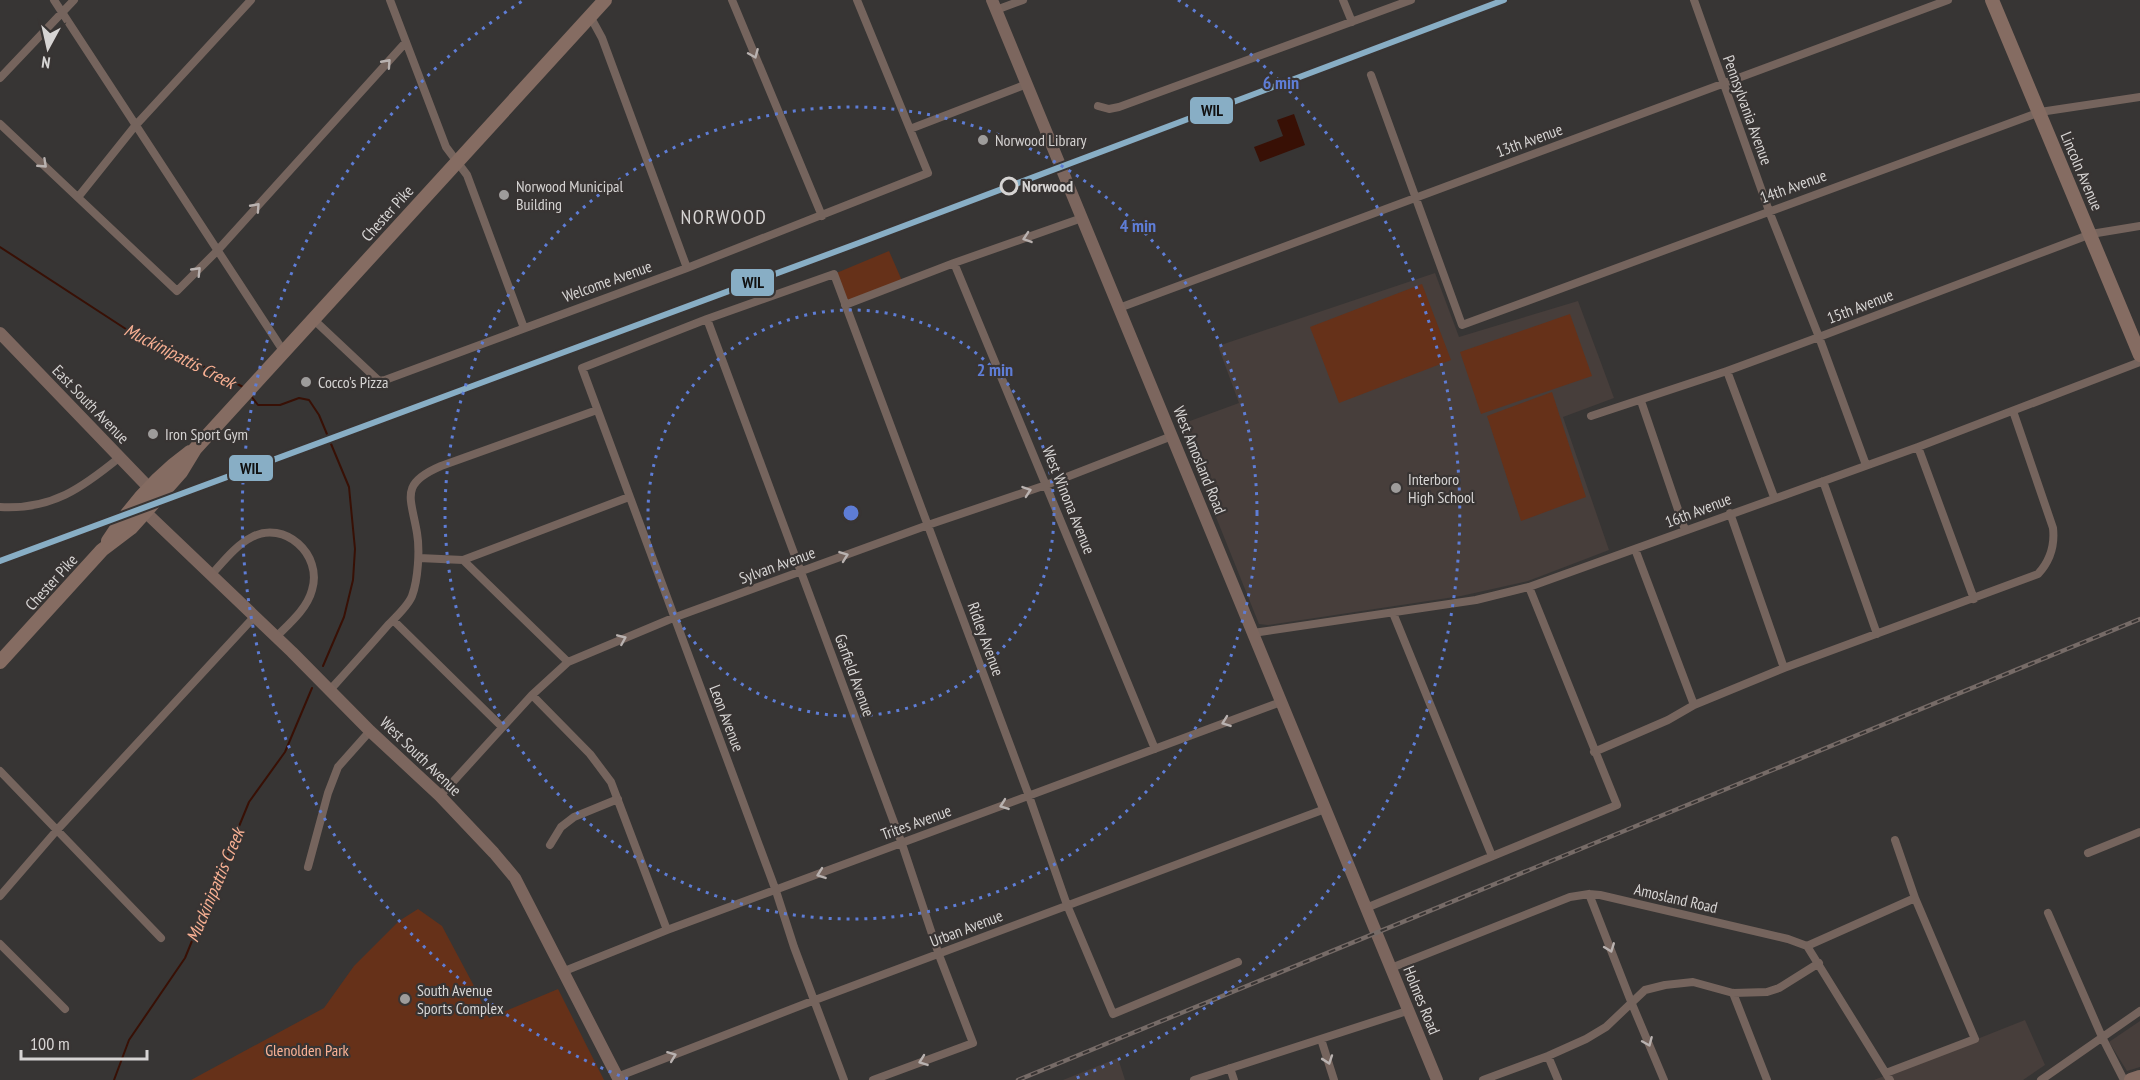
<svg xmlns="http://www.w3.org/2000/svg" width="2140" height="1080" viewBox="0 0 2140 1080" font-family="'PT Sans Narrow',sans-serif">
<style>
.built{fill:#473e3b}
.green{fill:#663119}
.water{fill:#381005}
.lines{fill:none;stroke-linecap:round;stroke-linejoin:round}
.stream{stroke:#381005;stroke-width:2}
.street{stroke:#75645d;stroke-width:8}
.secondary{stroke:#7c665e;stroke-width:12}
.primary{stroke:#856c62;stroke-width:14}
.rail-casing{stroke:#766b67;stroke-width:4.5}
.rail{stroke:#383433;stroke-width:2;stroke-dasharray:7;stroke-linecap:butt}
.rail-1-casing{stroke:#383433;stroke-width:10}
.rail-1{stroke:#88aec5;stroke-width:6}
.oneway{stroke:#b9b2b0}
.ring{fill:none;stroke:#5e7dd6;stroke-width:3;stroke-dasharray:3 6}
.poi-dot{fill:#9e9c9b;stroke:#383433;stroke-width:2}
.stop-dot{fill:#383433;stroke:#d6d4d3;stroke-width:3}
.labels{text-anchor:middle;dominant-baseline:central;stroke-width:4.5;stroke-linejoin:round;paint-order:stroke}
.street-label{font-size:16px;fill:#d6d4d3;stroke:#383433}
.poi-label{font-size:16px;fill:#d6d4d3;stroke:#383433;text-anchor:start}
.stop-label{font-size:16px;font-weight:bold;fill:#d6d4d3;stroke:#383433;text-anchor:start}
.park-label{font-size:16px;fill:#fcb396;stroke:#383433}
.water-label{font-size:18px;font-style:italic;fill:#f8b093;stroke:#383433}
.quarter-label{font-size:20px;letter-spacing:1.5px;fill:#d6d4d3;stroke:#383433}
.centre{fill:#5e7dd6;stroke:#383433;stroke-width:3}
.ring-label{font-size:18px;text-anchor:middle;font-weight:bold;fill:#5e7dd6;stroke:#383433;stroke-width:4.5;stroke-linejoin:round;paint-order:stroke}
.line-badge{stroke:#383433;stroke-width:2}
.pale-badge-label{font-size:16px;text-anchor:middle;font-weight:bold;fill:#111}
</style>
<rect width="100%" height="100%" fill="#373534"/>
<!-- built -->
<path class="built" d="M1435,273L1459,337L1578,301L1614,398L1563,417L1609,550L1528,581L1461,596L1268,625L1259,624L1179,425L1239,403L1218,346Z
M2025,1020L2045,1065L2023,1080H1874Z
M2140,1021V1067L2127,1071L2109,1042Z
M1118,1058L1125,1080H1063Z"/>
<!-- green -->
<path class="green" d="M889,251L903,283L845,305L834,274Z
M1422,284L1451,360L1339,403L1310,327Z
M1570,314L1592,376L1481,414L1460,352Z
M1552,392L1586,497L1521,521L1487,416Z
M418,909L442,926L474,986L489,1018L558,989L604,1080H191L324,1008L354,966L399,921Z"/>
<!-- water -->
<path class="water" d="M1294,114L1305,145L1260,162L1254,147L1283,136L1277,120Z"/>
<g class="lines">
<!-- stream -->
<path class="stream" d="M0,247L132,333L213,371L243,387
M251,396L258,405H280L299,398L309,400L319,415L349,487L355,549L353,580L344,617L323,666
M114,1080L129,1040L185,958L249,802L285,752L312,688"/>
<!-- street -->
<path class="street" d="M54,0L284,352
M390,0L446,147L467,175L524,328
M732,0L822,216
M1343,0L1352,22
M1694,0L1769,211L1819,337L1866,465
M996,10L1023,0
M590,16L602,38L687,268
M1371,75L1462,325L2040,112L2140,97
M0,78L74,0
M1098,106L1109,109L1119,107L1411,0
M0,124L177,291L217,251L406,42
M910,129L1027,84
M79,196L135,126L251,0
M954,263L1155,749
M845,305L954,263L1082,218
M1119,308L1948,0
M313,319L379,381L385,380L687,268L928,173L857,0
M707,319L902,844L939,955L973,1043L873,1080
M1727,371L1774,497
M1641,401L1685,530
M1591,416L1727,371L1819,337L2091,234L2140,226
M1918,447L1974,599
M1823,481L1877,634
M0,507C52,510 82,488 120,457
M1730,513L1784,668
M1635,549L1694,705
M419,558L463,560L568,662
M463,560L629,497
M211,575C223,562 236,545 252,537C284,520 323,554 312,590C307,609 289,624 276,637
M1393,613L1492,856
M393,620L502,727
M1253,633L1476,600L1529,587L1918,447L2140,362
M330,690C349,669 369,647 388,625C396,617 408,606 412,596C418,580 420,550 417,533C411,497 399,484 441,466L597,410
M532,695L590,754L611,782L667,930
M1594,752L1668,720L1694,705L1784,668L2038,574C2050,561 2055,546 2053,528L2013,411
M0,771L161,938
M440,796L532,695L568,662L673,618L928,525L1046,485L1172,436
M550,845L561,827L574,817L618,799
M2088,853L2140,832
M308,867L328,793L338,767L370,731
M1589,894L1632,1004L1664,1080
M0,896L57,830L255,616
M1366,908L1617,805L1529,587
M2048,913L2102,1037L2124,1080
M0,944L65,1009
M1807,946L1915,898
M1391,968L1570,897L1589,894L1600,895L1788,939L1807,946L1890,1080
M562,972L667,930L1281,702
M1733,993L1767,1080
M1321,1039L1334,1080
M1548,1056L1558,1080
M1230,1068L1234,1080
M1886,1073L1975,1039L1915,898L1895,840
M617,1077L815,1000L1325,809
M844,1080L794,947L776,891L582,368L707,319L834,274L1029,796L1067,905L1113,1014L1238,962
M1194,1080L1407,1011
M1483,1080L1548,1056L1586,1039L1606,1027L1645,990L1665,985L1693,982L1733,993L1767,992L1779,988L1819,963
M2041,1080L2140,1011"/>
<!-- secondary -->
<path class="secondary" d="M992,0L1437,1080
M0,333L155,494
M140,507L292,652L370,731L440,796L494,853L515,878L619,1080"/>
<!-- primary -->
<path class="primary" d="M1992,0L2140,355
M108,541C129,508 158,475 190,452
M0,662L102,550L131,528L158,498L181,472L195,449L605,0
M2131,1080L2140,1077"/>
<defs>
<path id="rail" d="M1018,1080L2140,619"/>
</defs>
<!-- rail casing -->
<use href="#rail" class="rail-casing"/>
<!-- rail -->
<use href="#rail" class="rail"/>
<defs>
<path id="rail-1" d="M0,561L856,244L1504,0"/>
</defs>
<!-- rail-1 casing -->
<use href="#rail-1" class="rail-1-casing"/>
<!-- rail-1 -->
<use href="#rail-1" class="rail-1"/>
</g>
<!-- one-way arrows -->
<defs><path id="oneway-chevron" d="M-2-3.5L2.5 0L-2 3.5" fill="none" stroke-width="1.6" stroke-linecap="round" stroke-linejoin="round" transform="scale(1.5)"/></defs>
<g class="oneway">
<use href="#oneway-chevron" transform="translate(754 54) rotate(67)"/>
<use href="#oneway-chevron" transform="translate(387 63) rotate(-48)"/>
<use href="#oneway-chevron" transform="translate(43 164) rotate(43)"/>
<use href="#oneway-chevron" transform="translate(256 207) rotate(-48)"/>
<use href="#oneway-chevron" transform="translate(1027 238) rotate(161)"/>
<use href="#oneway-chevron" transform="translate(197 271) rotate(-46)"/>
<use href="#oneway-chevron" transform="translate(1027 491) rotate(-19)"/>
<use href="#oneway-chevron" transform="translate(844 556) rotate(-20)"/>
<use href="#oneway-chevron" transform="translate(622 639) rotate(-23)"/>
<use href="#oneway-chevron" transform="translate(1226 722) rotate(160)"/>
<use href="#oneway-chevron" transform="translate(1004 805) rotate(160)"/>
<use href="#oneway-chevron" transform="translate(821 874) rotate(160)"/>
<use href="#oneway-chevron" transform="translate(1610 948) rotate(69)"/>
<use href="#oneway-chevron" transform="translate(1648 1042) rotate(67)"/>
<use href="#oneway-chevron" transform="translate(672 1056) rotate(-21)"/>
<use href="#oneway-chevron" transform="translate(1328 1060) rotate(71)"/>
<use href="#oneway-chevron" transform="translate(923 1061) rotate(160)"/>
</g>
<!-- distance rings -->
<g class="ring">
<circle cx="851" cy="513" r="203"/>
<circle cx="851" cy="513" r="406"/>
<path d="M628 1079A608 608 0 0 1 524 0M1178 0A608 608 0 0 1 1074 1079"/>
</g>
<!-- markers -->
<g class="poi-dot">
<circle cx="983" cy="140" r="6"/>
<circle cx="504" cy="195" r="6"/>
<circle cx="306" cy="382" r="6"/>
<circle cx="153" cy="434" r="6"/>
<circle cx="1396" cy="488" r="6"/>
<circle cx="405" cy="999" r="6"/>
</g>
<circle class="stop-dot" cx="1009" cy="186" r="8"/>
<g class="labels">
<!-- street labels -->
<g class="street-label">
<text transform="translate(1748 110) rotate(70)">Pennsylvania Avenue</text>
<text transform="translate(1529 140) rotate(-20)">13th Avenue</text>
<text transform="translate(2082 171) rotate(67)">Lincoln Avenue</text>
<text transform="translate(1793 186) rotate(-20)">14th Avenue</text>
<text transform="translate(387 213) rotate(-48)">Chester Pike</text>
<text transform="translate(607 281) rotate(-20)">Welcome Avenue</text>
<text transform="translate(1860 306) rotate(-21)">15th Avenue</text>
<text transform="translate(91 404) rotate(46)">East South Avenue</text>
<text transform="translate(1200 460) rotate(68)">West Amosland Road</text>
<text transform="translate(1069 500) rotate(68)">West Winona Avenue</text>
<text transform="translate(1698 510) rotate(-21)">16th Avenue</text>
<text transform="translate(777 565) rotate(-20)">Sylvan Avenue</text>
<text transform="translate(51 582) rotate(-48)">Chester Pike</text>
<text transform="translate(986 639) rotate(70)">Ridley Avenue</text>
<text transform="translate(855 675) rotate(70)">Garfield Avenue</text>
<text transform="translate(727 718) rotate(69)">Leon Avenue</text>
<text transform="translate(421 756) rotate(44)">West South Avenue</text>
<text transform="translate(916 822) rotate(-20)">Trites Avenue</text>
<text transform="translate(1676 898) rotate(13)">Amosland Road</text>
<text transform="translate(966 928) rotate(-21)">Urban Avenue</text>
<text transform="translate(1422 1000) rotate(68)">Holmes Road</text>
</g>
<!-- poi labels -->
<g class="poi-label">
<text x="995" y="140">Norwood Library</text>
<text x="516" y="186">Norwood Municipal<tspan x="516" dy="18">Building</tspan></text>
<text x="318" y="382">Cocco's Pizza</text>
<text x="165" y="434">Iron Sport Gym</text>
<text x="1408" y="479">Interboro<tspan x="1408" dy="18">High School</tspan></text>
<text x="417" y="990">South Avenue<tspan x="417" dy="18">Sports Complex</tspan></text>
</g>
<!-- stop labels -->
<g class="stop-label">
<text x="1022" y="186">Norwood</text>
</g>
<!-- park labels -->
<g class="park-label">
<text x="307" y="1050">Glenolden Park</text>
</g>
<!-- water labels -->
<g class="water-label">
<text transform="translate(180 356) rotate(27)">Muckinipattis Creek</text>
<text transform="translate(215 885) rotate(-67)">Muckinipattis Creek</text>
</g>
<!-- quarter labels -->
<g class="quarter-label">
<text x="724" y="217">NORWOOD</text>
</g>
</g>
<circle cx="851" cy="513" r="9" class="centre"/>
<g class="ring-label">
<text x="1281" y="89">6 min</text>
<text x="1138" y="232">4 min</text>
<text x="995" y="376">2 min</text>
</g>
<g class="line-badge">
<rect x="1189" y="96" width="45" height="29" rx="6" fill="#88aec5"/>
<rect x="730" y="268" width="45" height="29" rx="6" fill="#88aec5"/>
<rect x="228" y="454" width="46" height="28" rx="6" fill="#88aec5"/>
</g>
<g class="pale-badge-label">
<text x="1212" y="116">WIL</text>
<text x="753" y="288">WIL</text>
<text x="251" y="474">WIL</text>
</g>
<!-- north arrow -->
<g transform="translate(48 48) rotate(188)" stroke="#383433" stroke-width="4.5" paint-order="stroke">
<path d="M0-4.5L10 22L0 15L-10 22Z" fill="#d6d4d3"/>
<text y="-9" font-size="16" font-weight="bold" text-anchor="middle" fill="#d6d4d3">N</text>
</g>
<!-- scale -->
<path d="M21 1050v9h126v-9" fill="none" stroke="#d6d4d3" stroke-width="3"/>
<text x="30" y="1050" font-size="18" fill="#d6d4d3" stroke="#383433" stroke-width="4.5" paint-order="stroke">100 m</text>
</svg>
